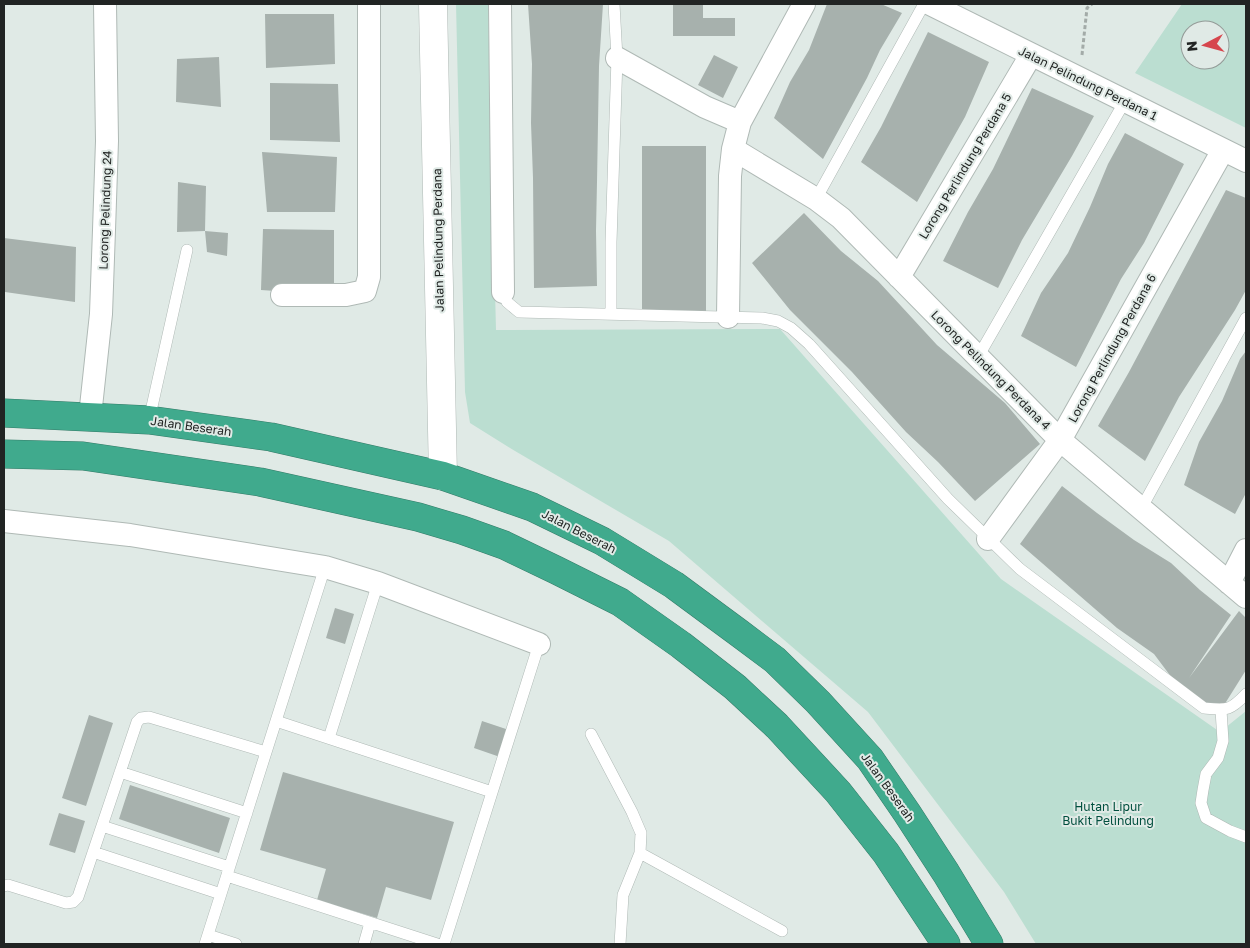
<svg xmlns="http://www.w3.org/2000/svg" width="1250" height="948" viewBox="0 0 1250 948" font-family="'Golos Text',sans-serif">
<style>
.green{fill:#bbded1;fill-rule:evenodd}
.building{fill:#a7b1ad}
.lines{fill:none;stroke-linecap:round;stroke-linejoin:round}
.lane-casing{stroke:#afb9b5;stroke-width:12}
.street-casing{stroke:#afb9b5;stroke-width:24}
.secondary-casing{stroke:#afb9b5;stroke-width:29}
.highway-casing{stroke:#357b68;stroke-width:29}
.path{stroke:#a3aba8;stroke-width:3;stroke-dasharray:4 2.5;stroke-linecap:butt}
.lane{stroke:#fff;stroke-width:11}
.street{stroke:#fff;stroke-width:22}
.secondary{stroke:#fff;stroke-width:28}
.highway{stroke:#40aa8d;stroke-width:28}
.labels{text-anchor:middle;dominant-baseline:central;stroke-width:4;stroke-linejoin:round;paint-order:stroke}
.street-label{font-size:12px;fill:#212423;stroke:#e0eae6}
.park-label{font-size:12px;fill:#004f3e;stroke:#e0eae6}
</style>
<rect width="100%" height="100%" fill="#e0eae6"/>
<!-- green -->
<path class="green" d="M456,4H488L496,330L780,329L1001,579L1220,732L1246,711V944H1036L1004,892L868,712L669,541L515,451L470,423L465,392Z
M1182,4H1246V128L1135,73ZM1190,30H1220V60H1190Z"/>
<!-- building -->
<path class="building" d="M528,4H603L599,66L597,182L596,231L597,286L534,288L533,178L531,123L532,64Z
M673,4H703V18H735V36H673Z
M827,4H881L902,13L880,50L867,78L823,159L774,118L790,82L809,50Z
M265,14H334L335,64L266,68Z
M928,32L989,62L965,117L917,202L861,162L881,127Z
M714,55L738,67L723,98L698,85Z
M219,57L221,107L176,102L177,59Z
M270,83L338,84L340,142L270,140Z
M1032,88L1094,116L1072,156L1022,240L998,288L943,261L968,212L993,169Z
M1125,133L1184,164L1144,243L1121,279L1076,367L1021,336L1041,293L1068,253L1090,207L1108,164Z
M642,146H706V311H642Z
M262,152L337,157L335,212H267Z
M178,182L206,186L205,231L177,232Z
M1226,190L1246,198V290L1235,310L1179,397L1145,461L1098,426L1129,372Z
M804,213L841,251L878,281L937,345L1005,403L1040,444L975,501L938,462L906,432L852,372L790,310L752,263Z
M263,229L334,230V295L261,290Z
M205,231L228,233L227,256L207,252Z
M4,238L76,247L75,302L5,292Z
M1246,351V493L1235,514L1184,485L1199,442L1222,401L1240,359Z
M1062,486L1097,513L1134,540L1171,563L1200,590L1231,615L1189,678L1239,611L1246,618V670L1221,710L1181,690L1154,654L1117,628L1020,544Z
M335,608L354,614L345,644L326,638Z
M89,715L113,723L86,806L62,798Z
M482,721L509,730L500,757L474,748Z
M283,772L454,822L431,900L386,887L377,918L317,900L326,869L260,850Z
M130,785L230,818L219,853L119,819Z
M59,813L85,821L75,853L49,845Z"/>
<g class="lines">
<defs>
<path id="lane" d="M816,199L924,4
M503,292L507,302L519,312L762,318L778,321L791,328L809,344L948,499L1020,569L1204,708C1227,710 1230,711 1246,694
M611,314V242L617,58L614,4
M978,357L1125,101
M149,420L187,250
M1141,509L1246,318
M1221,710L1223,741L1218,758L1206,774L1203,790L1201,803L1206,818L1230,831L1246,837
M276,721L492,792
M591,734L632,812L641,833L640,853L623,895L620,944
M329,738L378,583
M120,772L247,813
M102,826L229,867
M93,852L221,894
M640,853L782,931
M227,876L437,944
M4,886L8,885L66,903L73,902L78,897L137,722L141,718L149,717L266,752
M208,935L236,944
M205,944L325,567
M364,944L370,923
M444,944L539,644"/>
<path id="street" d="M500,4L503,292
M930,4L1246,161
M617,58L705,107L740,122
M733,149L816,199L841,218L1060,440L1246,597
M899,277L1031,55
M282,295H346L365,291L369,277V4
M728,317L730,176L733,149L740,122L804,4
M90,416L101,314L104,230L107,141L105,4
M4,521L130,535L325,567L378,583L539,644
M988,539L1060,440L1223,150
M1229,583L1246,550"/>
<path id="secondary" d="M433,4L443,476"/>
<path id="highway" d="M4,413L149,420L271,437L443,476L532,507L602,541L674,585L739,633L775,660L818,702L870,759L907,813L946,873L989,944
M4,454L83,456L260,482L418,517L462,530L504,545L556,570L620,602L681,645L735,687L777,726L838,792L886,853L946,944"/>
</defs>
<!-- lane casing -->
<use href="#lane" class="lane-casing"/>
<!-- street casing -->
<use href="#street" class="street-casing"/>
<!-- secondary casing -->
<use href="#secondary" class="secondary-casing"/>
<!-- highway casing -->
<use href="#highway" class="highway-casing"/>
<!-- path -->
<path class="path" d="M1082,55L1087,8L1092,4"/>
<!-- lane -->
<use href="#lane" class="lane"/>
<!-- street -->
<use href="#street" class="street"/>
<!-- secondary -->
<use href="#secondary" class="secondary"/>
<!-- highway -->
<use href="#highway" class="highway"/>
</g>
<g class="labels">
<!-- street labels -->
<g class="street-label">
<text transform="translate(1088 83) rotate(26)">Jalan Pelindung Perdana 1</text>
<text transform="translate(965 166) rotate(-59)">Lorong Perlindung Perdana 5</text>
<text transform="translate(105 210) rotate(-88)">Lorong Pelindung 24</text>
<text transform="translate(438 240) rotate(-91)">Jalan Pelindung Perdana</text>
<text transform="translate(1112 348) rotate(-61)">Lorong Perlindung Perdana 6</text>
<text transform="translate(991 370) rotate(45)">Lorong Pelindung Perdana 4</text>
<text transform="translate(191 426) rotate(8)">Jalan Beserah</text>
<text transform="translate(579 531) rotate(27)">Jalan Beserah</text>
<text transform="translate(888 787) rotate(54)">Jalan Beserah</text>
</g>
<!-- park labels -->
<g class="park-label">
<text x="1108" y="806">Hutan Lipur<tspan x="1108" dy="14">Bukit Pelindung</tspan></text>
</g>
</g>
<!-- border -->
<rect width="1250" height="948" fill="none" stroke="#212423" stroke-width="10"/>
<!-- north arrow -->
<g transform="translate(1205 45) rotate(264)"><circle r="24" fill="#e0eae6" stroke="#949b98"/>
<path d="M0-4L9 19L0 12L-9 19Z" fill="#d6464d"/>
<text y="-8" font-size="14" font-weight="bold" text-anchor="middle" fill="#212423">N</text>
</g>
</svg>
